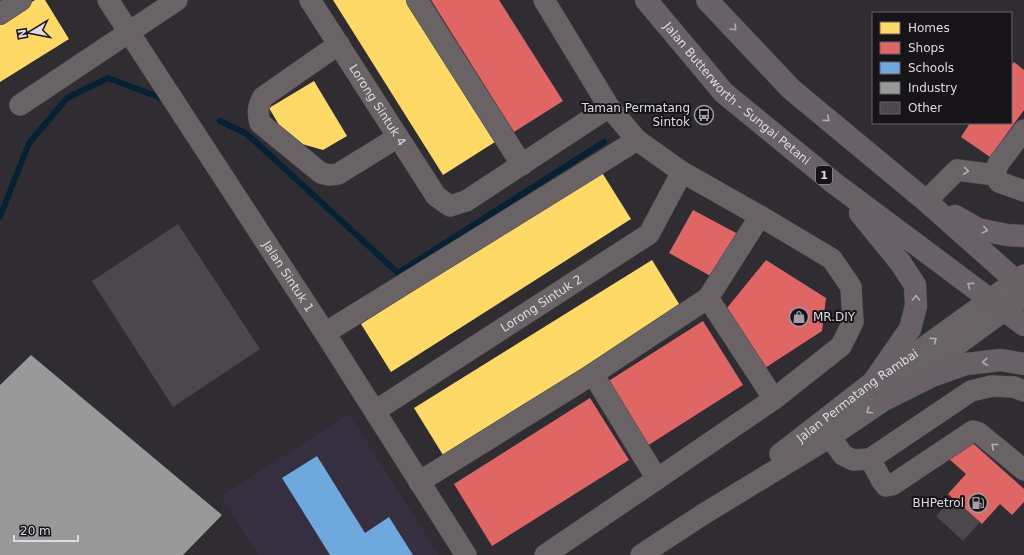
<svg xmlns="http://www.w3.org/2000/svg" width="1024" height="555" viewBox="0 0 1024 555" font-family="'DejaVu Sans',sans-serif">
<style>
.education{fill:#362f3f}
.homes{fill:#ffd966}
.shops{fill:#e06666}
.schools{fill:#6fa8dc}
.industry{fill:#999}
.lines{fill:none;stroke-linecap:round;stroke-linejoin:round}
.stream{stroke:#042233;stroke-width:6}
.building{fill:#4a484d}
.minor-casing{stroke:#4b494d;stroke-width:22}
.highway-casing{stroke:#4b494d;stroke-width:23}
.minor{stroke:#6a6366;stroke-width:21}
.highway{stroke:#696165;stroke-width:22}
.oneway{stroke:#b0aab0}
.oneway2{stroke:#b6b1b7}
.labels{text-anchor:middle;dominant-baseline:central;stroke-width:4;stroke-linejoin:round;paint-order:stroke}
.shield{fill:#161418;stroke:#a39fa5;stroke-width:1}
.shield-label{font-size:11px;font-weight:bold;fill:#dfdbe2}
.street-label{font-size:12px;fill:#dfdbe2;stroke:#161418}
.poi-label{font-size:12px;fill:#dfdbe2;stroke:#161418;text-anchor:end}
</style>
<rect width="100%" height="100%" fill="#2f2c32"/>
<!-- education -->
<path class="education" d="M349,414L439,555H258L221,496Z"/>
<!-- homes -->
<path class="homes" d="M35,0H45L69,39L0,82V21Z
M333,0H406L495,142L443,175Z
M314,81L347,136L323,150L288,140L269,108Z
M601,171L631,219L391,372L361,324Z
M652,260L681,307L443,455L414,408Z"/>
<!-- shops -->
<path class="shops" d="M431,0H499L563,101L514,132Z
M1014,62L1024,70V110L990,157L961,137L970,123H1011V66Z
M693,210L738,234L714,278L669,253Z
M766,260L826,298L822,331L765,368L727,308Z
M703,321L743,385L647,446L607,382Z
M590,398L629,460L492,546L454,484Z
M966,437L1024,489V502L1012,515L1000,504L982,524L948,494L966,474L948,458Z"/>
<!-- schools -->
<path class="schools" d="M317,456L365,533L389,517L413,555H330L282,478Z"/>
<!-- industry -->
<path class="industry" d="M31,355L222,515L183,555H0V385Z"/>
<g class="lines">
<!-- stream -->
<path class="stream" d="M220,121L247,134L398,273L604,142
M0,217L29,143L67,98L108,78L164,99"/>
</g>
<!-- building -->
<path class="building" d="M178,224L260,349L173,407L92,281Z
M953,498L980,522L963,541L936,516Z"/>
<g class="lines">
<defs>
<g id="minor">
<path id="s1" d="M108,0L325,333L466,555"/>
<path id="s2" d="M310,0L436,196L450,206L466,201L609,107"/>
<path d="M417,0L522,165"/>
<path d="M544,0L609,107L637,140L682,172L760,216L832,259L851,287L853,322L841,346L774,399L657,479L545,555"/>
<path d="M0,14L21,0"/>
<path d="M339,44L263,97C258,107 257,112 260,123L321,173L329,175L338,174L398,137"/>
<path d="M20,105L177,0"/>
<path d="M995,175L999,182L1024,191"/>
<path d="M926,201L957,170L995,175L998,164L1024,130"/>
<path d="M708,298L774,399"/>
<path d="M325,333L637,140"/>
<path d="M593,374L657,479"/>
<path id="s3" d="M375,411L649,234L682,172"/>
<path d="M830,437L843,455L853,460L870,459L971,391L992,386L1014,387L1024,391"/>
<path id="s4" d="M780,454L874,381L916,353L1024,275"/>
<path d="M870,459L882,481L886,486L892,485L973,431L979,433L1024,470"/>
<path d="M419,482L593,374L708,298L760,216"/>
<path d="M641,555L702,515L830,437L886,399L927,367L1024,296"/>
</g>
<g id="highway">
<path id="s5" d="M646,0L724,93L834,183L1024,325"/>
<path d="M707,0L791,89L926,201L1024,288"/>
<path d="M860,213L900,262L915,285L916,306L910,329L874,381"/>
<path d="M955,216L978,229L1007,235L1024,236"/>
<path d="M886,399L932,376L966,364L1001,360L1024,364"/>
</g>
</defs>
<!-- minor casing -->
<use href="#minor" class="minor-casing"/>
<!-- highway casing -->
<use href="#highway" class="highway-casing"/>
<!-- minor -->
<use href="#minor" class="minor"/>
<!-- highway -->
<use href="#highway" class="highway"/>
</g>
<!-- one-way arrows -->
<defs><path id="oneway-chevron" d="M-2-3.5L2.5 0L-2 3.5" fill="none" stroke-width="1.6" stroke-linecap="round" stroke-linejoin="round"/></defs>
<g class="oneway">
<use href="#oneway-chevron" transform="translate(734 28) rotate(47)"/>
<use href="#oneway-chevron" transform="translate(827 119) rotate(40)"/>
<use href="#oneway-chevron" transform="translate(985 230) rotate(13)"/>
<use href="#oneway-chevron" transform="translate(970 285) rotate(-143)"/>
<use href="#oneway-chevron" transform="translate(916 298) rotate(-91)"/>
<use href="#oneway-chevron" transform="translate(985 362) rotate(174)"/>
</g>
<g class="oneway2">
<use href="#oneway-chevron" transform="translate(966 171) rotate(8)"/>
<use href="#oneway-chevron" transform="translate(934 340) rotate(-36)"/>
<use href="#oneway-chevron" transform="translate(869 411) rotate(146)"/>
<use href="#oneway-chevron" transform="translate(994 446) rotate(-141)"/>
</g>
<!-- icons -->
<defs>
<symbol id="bus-ring" viewBox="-11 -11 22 22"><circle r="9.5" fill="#161418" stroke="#a19ea4" stroke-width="1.5"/><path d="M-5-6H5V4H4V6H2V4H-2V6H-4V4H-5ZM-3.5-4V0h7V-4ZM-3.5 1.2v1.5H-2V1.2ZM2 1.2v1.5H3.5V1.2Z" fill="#a19ea4"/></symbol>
<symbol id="shop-ring" viewBox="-11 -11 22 22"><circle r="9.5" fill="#161418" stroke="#a19ea4" stroke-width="1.5"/><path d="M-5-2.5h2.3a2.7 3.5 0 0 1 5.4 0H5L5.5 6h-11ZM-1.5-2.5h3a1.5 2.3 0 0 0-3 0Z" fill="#a19ea4"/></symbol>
<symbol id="fuel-ring" viewBox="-11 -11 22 22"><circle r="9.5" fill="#161418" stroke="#a19ea4" stroke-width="1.5"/><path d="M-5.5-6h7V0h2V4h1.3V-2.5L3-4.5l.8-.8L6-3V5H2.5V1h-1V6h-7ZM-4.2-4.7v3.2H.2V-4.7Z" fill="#a19ea4"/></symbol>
</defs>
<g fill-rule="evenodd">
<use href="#bus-ring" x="693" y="104" width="22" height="22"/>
<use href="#shop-ring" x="788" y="306" width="22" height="22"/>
<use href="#fuel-ring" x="967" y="492" width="22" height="22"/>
</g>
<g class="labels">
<!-- shield labels -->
<rect class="shield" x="816" y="166" width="16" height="18" rx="3"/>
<g class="shield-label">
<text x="824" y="175">1</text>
</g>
<!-- street labels -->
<g class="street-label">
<text stroke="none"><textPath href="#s5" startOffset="131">Jalan Butterworth - Sungai Petani</textPath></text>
<text stroke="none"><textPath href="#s2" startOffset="125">Lorong Sintuk 4</textPath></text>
<text stroke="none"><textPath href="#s1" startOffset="330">Jalan Sintuk 1</textPath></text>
<text stroke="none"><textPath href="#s3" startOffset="198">Lorong Sintuk 2</textPath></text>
<text stroke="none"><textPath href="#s4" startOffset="97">Jalan Permatang Rambai</textPath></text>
</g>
<!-- poi labels -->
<g class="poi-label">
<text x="690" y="108">Taman Permatang<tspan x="690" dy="14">Sintok</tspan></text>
<text x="813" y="317" text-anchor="start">MR.DIY</text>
<text x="964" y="503">BHPetrol</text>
</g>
</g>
<!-- legend -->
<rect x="872" y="12" width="140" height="112" fill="#161418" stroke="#666469"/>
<rect x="880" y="22" width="20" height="12" fill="#ffd966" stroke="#666469"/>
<text x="908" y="32" font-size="12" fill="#dfdbe2">Homes</text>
<rect x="880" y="42" width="20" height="12" fill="#e06666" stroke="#666469"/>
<text x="908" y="52" font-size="12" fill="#dfdbe2">Shops</text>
<rect x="880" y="62" width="20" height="12" fill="#6fa8dc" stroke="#666469"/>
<text x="908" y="72" font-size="12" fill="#dfdbe2">Schools</text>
<rect x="880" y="82" width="20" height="12" fill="#999999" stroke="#666469"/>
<text x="908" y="92" font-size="12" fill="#dfdbe2">Industry</text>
<rect x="880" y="102" width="20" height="12" fill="#4a484d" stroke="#666469"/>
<text x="908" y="112" font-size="12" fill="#dfdbe2">Other</text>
<!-- north arrow -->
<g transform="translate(32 32) rotate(260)" stroke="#161418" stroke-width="3" paint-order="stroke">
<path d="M0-3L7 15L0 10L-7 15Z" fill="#dfdbe2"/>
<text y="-6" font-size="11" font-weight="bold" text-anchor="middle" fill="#dfdbe2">N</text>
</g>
<!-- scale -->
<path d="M14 535v6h64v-6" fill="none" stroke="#dfdbe2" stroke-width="2"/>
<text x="20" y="535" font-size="12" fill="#dfdbe2" stroke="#161418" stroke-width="3" paint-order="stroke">20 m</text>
</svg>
